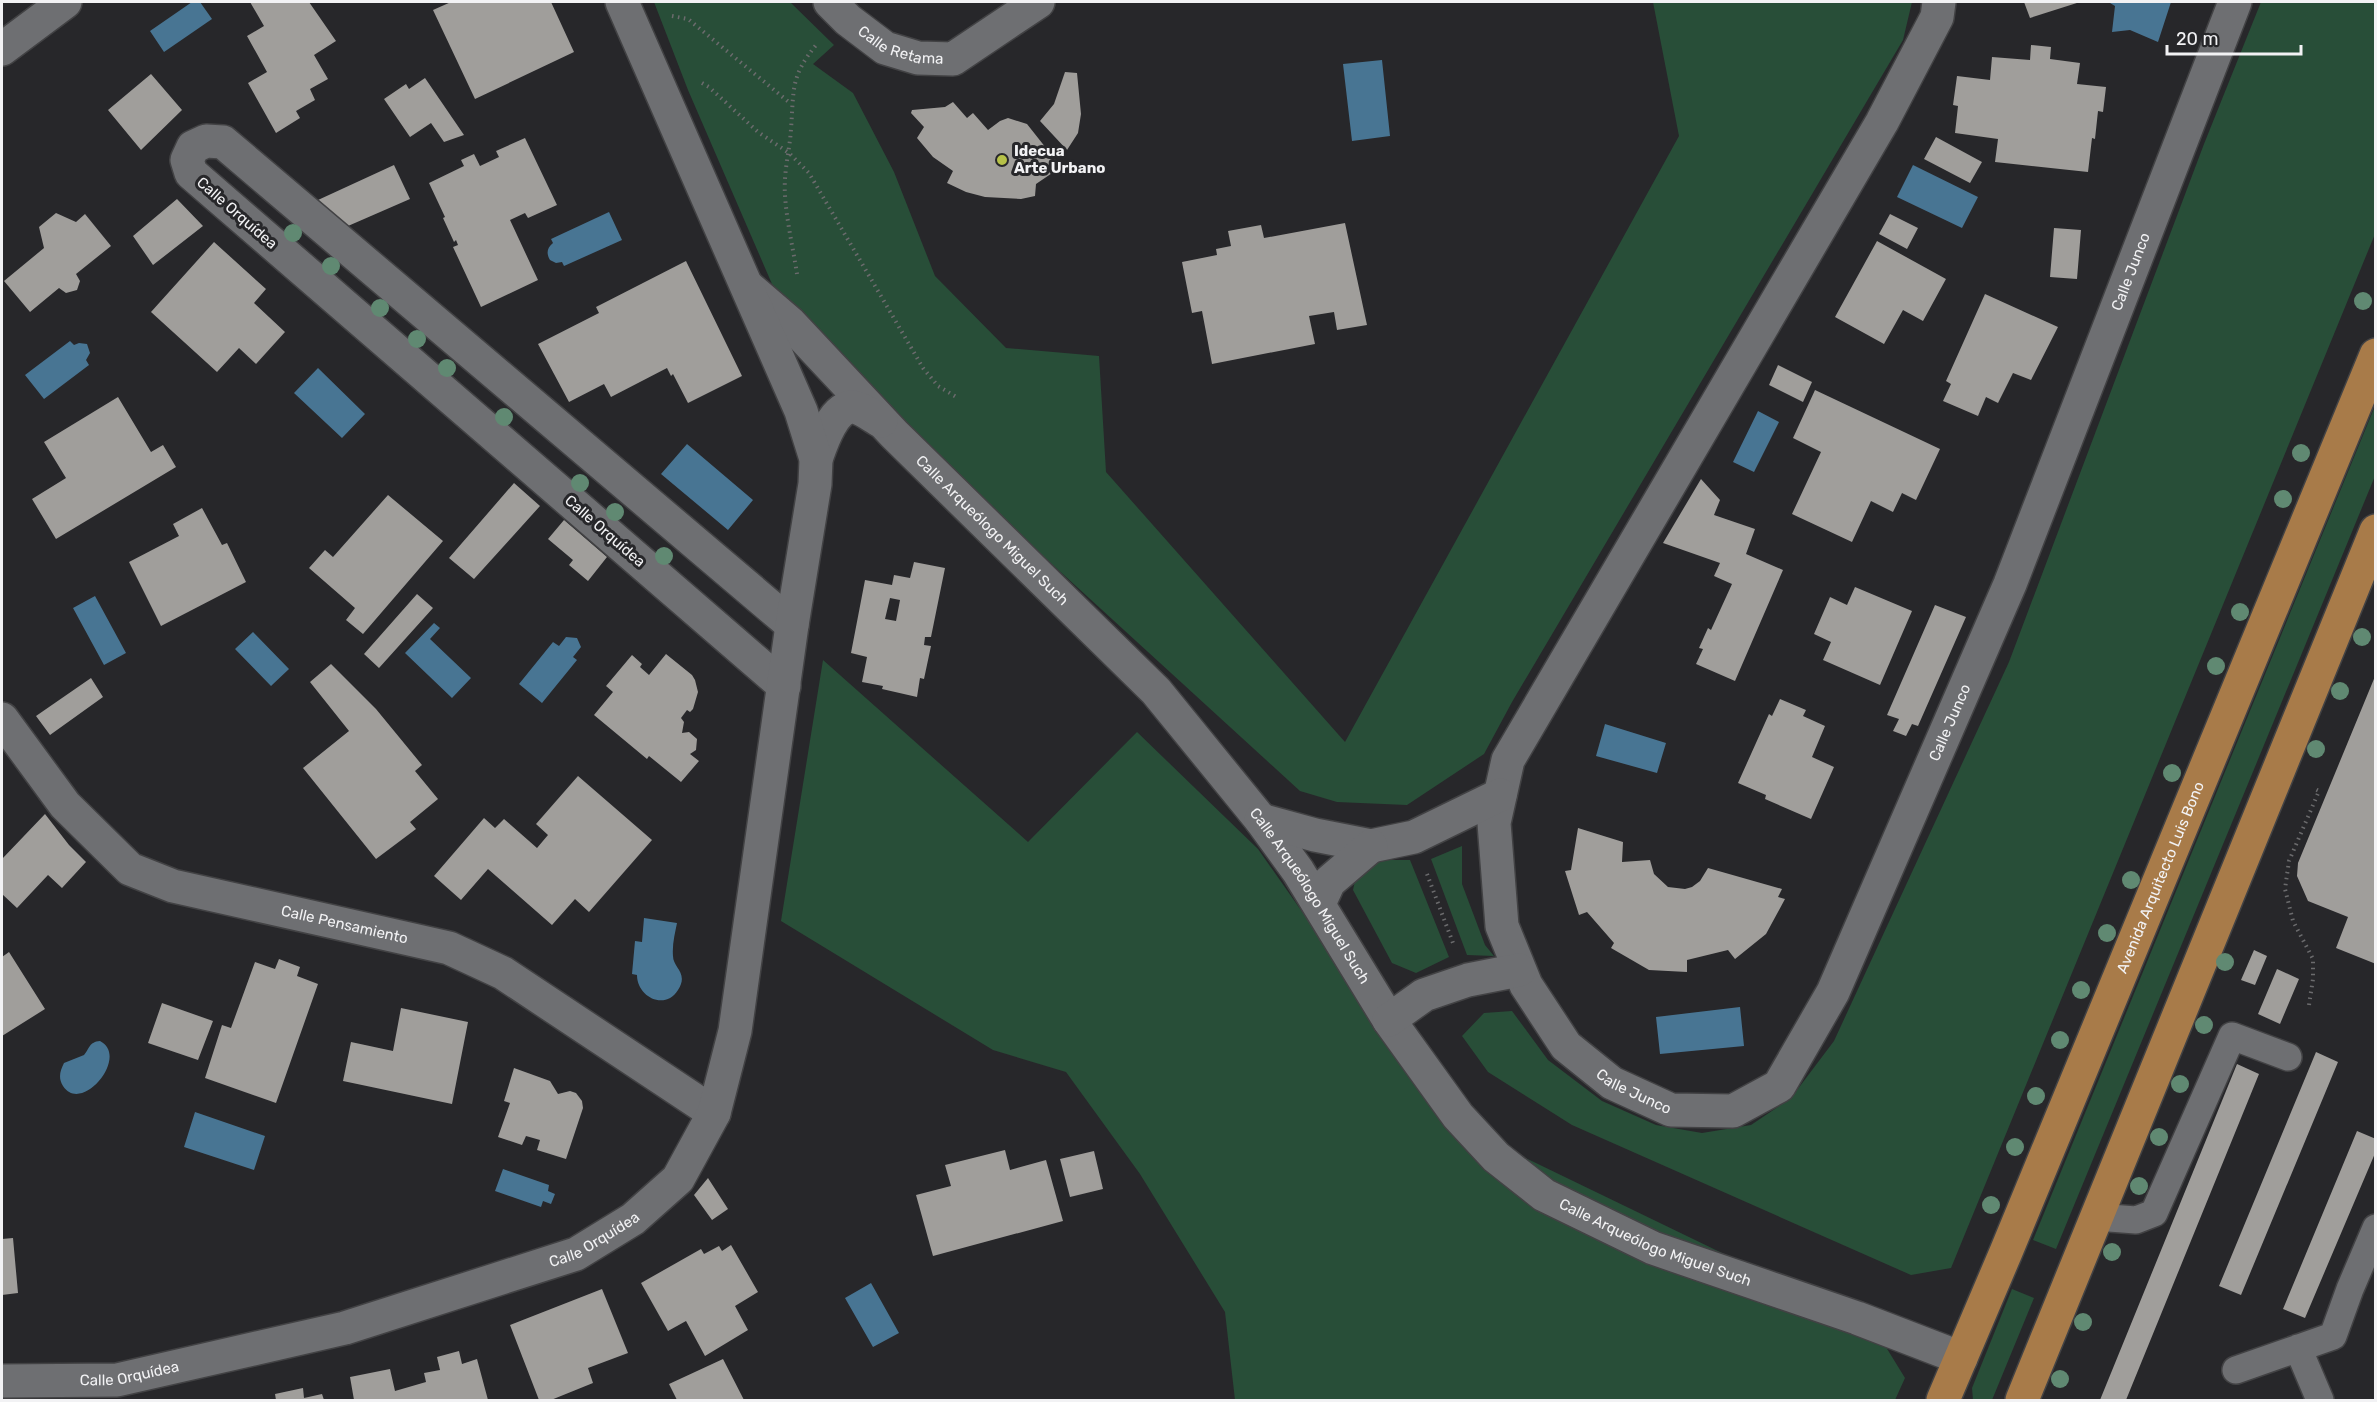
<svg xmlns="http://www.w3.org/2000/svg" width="2377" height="1402" viewBox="0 0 2377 1402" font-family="Rubik,sans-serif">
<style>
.green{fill:#284e38}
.water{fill:#487593}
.building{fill:#a09e9b;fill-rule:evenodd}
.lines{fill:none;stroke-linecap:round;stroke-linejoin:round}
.service-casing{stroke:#424244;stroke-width:30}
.minor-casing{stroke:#424244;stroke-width:36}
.tertiary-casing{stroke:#424244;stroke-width:36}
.primary-casing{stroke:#424244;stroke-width:36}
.path{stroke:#6b6b6d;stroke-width:4;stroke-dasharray:1.5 4.5;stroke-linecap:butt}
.service{stroke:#6e6f72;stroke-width:27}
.minor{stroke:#6e6f72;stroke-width:33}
.tertiary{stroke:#6e6f72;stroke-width:33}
.primary{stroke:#a87b49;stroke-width:33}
.tree{fill:#608972}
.poi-dot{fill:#b6c148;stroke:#27272a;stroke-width:2}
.labels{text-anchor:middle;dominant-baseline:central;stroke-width:6;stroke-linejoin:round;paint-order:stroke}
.street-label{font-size:15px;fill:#f2f2f4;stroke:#27272a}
.poi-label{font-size:15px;font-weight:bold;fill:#f2f2f4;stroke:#27272a;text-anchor:start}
</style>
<rect width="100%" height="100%" fill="#27272a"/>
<!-- green -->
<path class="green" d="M654,2H790L834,45L813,64L853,93L894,172L935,276L1006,348L1099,356L1106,472L1345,742L1679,136L1653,2H1912L1903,40L1512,702L1484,754L1407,805L1337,802L1300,791L938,460L790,304L772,284L688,90Z
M2261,2H2375V234L1951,1268L1911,1275L1572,1125L1488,1072L1462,1036L1484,1013L1512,1011L1548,1060L1602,1101L1656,1125L1702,1133L1751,1125L1791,1098L1834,1041L2009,662L2204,144Z
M2375,406V476L2056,1249L2033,1240Z
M823,660L1028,842L1137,732L1258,849L1449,1121L1873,1326L1905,1378L1895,1400H1235L1225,1312L1140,1174L1066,1072L993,1050L781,921Z
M1462,846V884L1485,945L1494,956L1467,955L1431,859Z
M1380,860H1410L1449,957L1416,973L1392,963L1353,890L1358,867Z
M2012,1289L2034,1298L1992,1400H1973L1972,1388Z"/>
<!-- water -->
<path class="water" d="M192,2H200L212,19L164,52L150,31Z
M2112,2H2171L2158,42L2130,30L2112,32L2115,6L2110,3Z
M1382,60L1390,136L1352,141L1343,64Z
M1913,165L1978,197L1962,228L1897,197Z
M609,212L622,240L564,266L562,262L556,263L550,260C546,253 547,248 553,243L551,239Z
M70,341L74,345L79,343L87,344L90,353L86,360L89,365L44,399L25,375Z
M318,368L365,414L342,438L294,393Z
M1758,411L1779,422L1754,472L1733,462Z
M687,444L753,500L728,530L661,474Z
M95,596L126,653L104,665L73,608Z
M434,623L440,628L430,639L471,678L452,698L405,653Z
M253,632L289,669L271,686L235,649Z
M566,637L577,638L581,647L573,657L577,660L542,703L519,684L553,642L559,646Z
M1605,724L1666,743L1657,773L1596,756Z
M644,918L677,923C675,933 672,945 673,956C673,968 689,973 678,990C665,1011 637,997 637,975L632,974L635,941L642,942Z
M1740,1007L1744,1046L1660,1054L1656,1017Z
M100,1041C130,1056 82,1115 63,1086C58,1078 60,1071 64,1063L84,1055C90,1048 89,1042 100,1041Z
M195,1112L265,1136L254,1170L184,1147Z
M503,1169L549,1185L548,1191L555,1194L551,1204L543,1201L541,1207L495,1191Z
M871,1283L899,1333L873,1347L845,1298Z"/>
<!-- building -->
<path class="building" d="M250,2H309L336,41L314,55L328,79L310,89L315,100L296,111L300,118L276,133L248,83L267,72L247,36L264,26Z
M451,2H551L574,52L475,99L433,10Z
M2024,2H2080L2030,18Z
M2031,45L2051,47L2050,59L2080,63L2077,84L2106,87L2103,112L2098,111L2095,139L2092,138L2088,172L1995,162L1998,139L1955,133L1958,106L1953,105L1957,76L1990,80L1992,57L2030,60Z
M1065,72L1077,73L1081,114L1078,133L1067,150L1040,121L1054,104Z
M151,74L182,110L141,150L108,110Z
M425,78L464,135L444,142L431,123L410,137L384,99L406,84L409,89Z
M953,102L967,118L973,113L988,130L1000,121L1008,118L1027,124L1061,167L1036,184L1035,196L1021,199L985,197L966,192L947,183L953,171L933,157L917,138L924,127L911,113L912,110L945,107Z
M1936,137L1982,162L1970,183L1924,159Z
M525,138L557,205L528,218L525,213L510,220L538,280L481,307L453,247L458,245L456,240L454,242L443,218L445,217L429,183L464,166L461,160L474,154L480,166L499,157L496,151Z
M394,165L410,199L348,226L318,200Z
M177,199L203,226L153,265L133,236Z
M56,213L76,222L85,214L111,246L76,274L80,281L77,290L66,293L59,288L30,312L4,281L44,248L39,227Z
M1890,214L1918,228L1907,249L1879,234Z
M1345,223L1367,325L1337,330L1334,312L1309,316L1315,344L1212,364L1202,311L1192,313L1182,262L1217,255L1216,249L1231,246L1228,231L1261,225L1264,238Z
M2054,228L2081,230L2077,279L2050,277Z
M1877,241L1946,279L1923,321L1903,310L1884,344L1835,317Z
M214,242L266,289L254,303L285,332L256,364L239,348L217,372L151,312Z
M686,261L742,376L688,403L673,374L671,376L667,368L611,397L604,384L569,402L538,344L599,313L596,307Z
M1985,294L2058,327L2031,380L2013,373L1998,403L1986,397L1978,416L1943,401L1951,384L1946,381Z
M1778,365L1812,382L1803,402L1769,385Z
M1815,390L1940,449L1916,500L1902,493L1893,512L1871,501L1852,542L1792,514L1821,452L1793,438Z
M118,397L151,452L163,445L176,467L56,539L32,499L66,478L44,442Z
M1701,479L1720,500L1714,515L1755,529L1746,554L1783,570L1735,681L1696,664L1703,649L1699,648L1708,628L1711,630L1732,584L1714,576L1720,563L1663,543Z
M514,483L540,506L474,579L449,558Z
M388,495L443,541L363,634L346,620L355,608L309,568L325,550L333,557Z
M202,508L222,545L227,543L246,582L161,626L129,562L179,536L173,524Z
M564,520L607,557L588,581L569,565L573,560L548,539Z
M914,562L945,568L931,637H925L924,645L931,646L924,679L920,678L917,697L882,689L883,686L862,682L867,657L851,653L865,580L892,585L894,575L910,578ZM890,598L900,600L896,621L885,619Z
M1855,587L1912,611L1880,685L1823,660L1831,642L1814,634L1830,597L1847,605Z
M417,594L433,608L379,668L364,654Z
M1935,605L1966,617L1918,726L1912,724L1906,736L1893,731L1899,719L1887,715Z
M666,654L692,675L695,680L698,692L693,709L690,712L687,710L681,718L684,722L682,733L689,732L697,739L696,750L690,754L699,761L681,782L649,756L647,759L594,715L613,692L606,686L632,655L642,664L640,667L649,675Z
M331,664L376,709L422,765L415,771L438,799L410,822L416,829L376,859L303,768L349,731L310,682Z
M2376,674V964L2336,948L2348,917L2308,901L2297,876L2298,863Z
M91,678L103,697L50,735L36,716Z
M1780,699L1806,710L1803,716L1825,726L1812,757L1834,767L1811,819L1765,799L1766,795L1738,783L1769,714L1772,716Z
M578,776L652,840L589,912L575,899L552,925L488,869L461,900L434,876L484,818L495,828L504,819L537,848L548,835L536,824Z
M45,814L69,845L86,862L62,888L48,875L17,908L2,894V859Z
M1578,828L1623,842L1622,862L1650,860L1654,874L1668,887L1685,889L1692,887L1700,881L1708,868L1782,889L1778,897L1785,899L1766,934L1735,959L1728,950L1687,960V972L1649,970L1611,948L1614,943L1587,912L1579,915L1565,871L1571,870Z
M2254,950L2267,956L2255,985L2241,980Z
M9,952L45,1009L2,1036V957Z
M279,959L300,967L297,976L318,984L276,1103L205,1078L222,1025L231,1028L255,962L275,969Z
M2277,969L2299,979L2280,1024L2258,1014Z
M162,1003L213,1021L198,1060L148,1043Z
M401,1008L468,1022L452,1104L343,1081L351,1042L393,1051Z
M2316,1052L2338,1062L2241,1295L2219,1286Z
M2237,1064L2259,1074L2126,1400H2100Z
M514,1068L550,1081L558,1094L570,1091L576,1093L582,1101L583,1108L566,1159L537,1150L540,1140L526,1136L522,1145L498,1137L510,1103L504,1101Z
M2357,1131L2376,1139V1151L2305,1318L2283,1309Z
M1005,1150L1010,1170L1046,1160L1063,1221L933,1256L916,1195L951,1186L945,1165Z
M1094,1151L1103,1189L1070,1197L1060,1159Z
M708,1178L728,1209L712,1220L694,1195Z
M13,1238L18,1293L2,1295V1239Z
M731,1245L758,1292L735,1306L748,1330L705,1356L686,1321L668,1331L641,1283L701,1249L704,1254L719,1246L722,1251Z
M602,1289L628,1353L588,1368L593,1383L551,1400H539L510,1325Z
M459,1351L462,1364L477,1359L488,1400H354L350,1377L390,1369L395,1391L426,1382L424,1373L440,1370L437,1357Z
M723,1359L744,1400H677L669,1384Z
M303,1388L304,1398L322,1394L324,1400H276L275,1394Z"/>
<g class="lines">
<defs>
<path id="service" d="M2096,1217L2136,1220L2154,1213L2232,1036L2288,1057
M2298,1348L2320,1400
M2236,1370L2333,1336L2350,1289L2376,1228"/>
<g id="minor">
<path id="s1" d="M830,2L848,20L885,48L918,58L953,59L1038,2"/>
<path id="s2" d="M1939,2L1937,17L1882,122L1508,760L1494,823L1502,926L1526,985L1566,1046L1612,1083L1671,1110L1733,1111L1779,1086L1833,992L2010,584L2235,2"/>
<path id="s3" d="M748,287L790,323L894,434L1156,691L1261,820L1298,871L1389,1020L1458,1116L1496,1157L1544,1195L1653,1248L1857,1318L1961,1358"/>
<path d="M816,459C821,445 833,407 852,407C861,407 873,417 881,421"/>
<path d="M784,686L191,173L187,160L193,147L206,141L223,142L792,625"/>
<path id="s4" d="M2,719L65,805L130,869L173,886L449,948L503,973L714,1113"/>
<path d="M1261,820L1315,835L1371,846L1414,837L1500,795"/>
<path d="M1319,904L1329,882L1371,846"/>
<path d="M1389,1020L1424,995L1468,980L1519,970"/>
</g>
<g id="tertiary">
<path d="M2,49L65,2"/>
<path id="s5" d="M2,1381L117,1380L345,1328L576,1254L633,1219L678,1179L714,1113L735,1031L792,625L815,484L816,459L801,411L622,2"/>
</g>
<g id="primary">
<path id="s6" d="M1943,1400L2006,1252L2376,355"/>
<path d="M2022,1400L2376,531"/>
</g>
</defs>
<!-- service casing -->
<use href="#service" class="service-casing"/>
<!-- minor casing -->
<use href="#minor" class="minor-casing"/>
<!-- tertiary casing -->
<use href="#tertiary" class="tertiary-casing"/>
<!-- primary casing -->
<use href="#primary" class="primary-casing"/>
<!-- path -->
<path class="path" d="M672,16L688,19L790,103
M702,83L709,87L758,132L789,153L809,173L923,368L938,386L958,398
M797,274C793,247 783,206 785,179C786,162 790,146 791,129C794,90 790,76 817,44
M1427,874L1453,943
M2309,1005L2313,979V959L2293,921L2285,889L2289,861L2319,791L2313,788"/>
<!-- service -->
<use href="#service" class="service"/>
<!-- minor -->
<use href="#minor" class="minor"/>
<!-- tertiary -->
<use href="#tertiary" class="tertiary"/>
<!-- primary -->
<use href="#primary" class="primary"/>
</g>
<!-- trees -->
<g class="tree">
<circle cx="293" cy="233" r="9"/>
<circle cx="331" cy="266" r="9"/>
<circle cx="2363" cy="301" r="9"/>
<circle cx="380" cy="308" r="9"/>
<circle cx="417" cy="339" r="9"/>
<circle cx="447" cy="368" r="9"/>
<circle cx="504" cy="417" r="9"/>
<circle cx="2301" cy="453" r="9"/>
<circle cx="580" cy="483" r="9"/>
<circle cx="2283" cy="499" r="9"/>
<circle cx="615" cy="512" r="9"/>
<circle cx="664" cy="556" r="9"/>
<circle cx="2240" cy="612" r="9"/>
<circle cx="2362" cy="637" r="9"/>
<circle cx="2216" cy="666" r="9"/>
<circle cx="2340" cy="691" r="9"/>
<circle cx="2316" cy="749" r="9"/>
<circle cx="2172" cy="773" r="9"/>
<circle cx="2131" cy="880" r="9"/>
<circle cx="2107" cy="933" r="9"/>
<circle cx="2225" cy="962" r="9"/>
<circle cx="2081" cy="990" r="9"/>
<circle cx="2204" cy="1025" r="9"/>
<circle cx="2060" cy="1040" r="9"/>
<circle cx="2180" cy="1084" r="9"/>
<circle cx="2036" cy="1096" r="9"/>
<circle cx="2159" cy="1137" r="9"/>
<circle cx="2015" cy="1147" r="9"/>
<circle cx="2139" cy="1186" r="9"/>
<circle cx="1991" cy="1205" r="9"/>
<circle cx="2112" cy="1252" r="9"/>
<circle cx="2083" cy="1322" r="9"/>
<circle cx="2060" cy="1379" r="9"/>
</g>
<!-- markers -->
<circle class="poi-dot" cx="1002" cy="160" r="6"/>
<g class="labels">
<!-- street labels -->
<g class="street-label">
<text stroke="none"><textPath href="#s1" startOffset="86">Calle Retama</textPath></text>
<text transform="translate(237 213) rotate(41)">Calle Orquídea</text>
<text stroke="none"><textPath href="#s2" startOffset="2304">Calle Junco</textPath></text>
<text transform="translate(605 531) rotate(41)">Calle Orquídea</text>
<text stroke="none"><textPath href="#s3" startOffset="345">Calle Arqueólogo Miguel Such</textPath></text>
<text stroke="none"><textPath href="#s2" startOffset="1818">Calle Junco</textPath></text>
<text stroke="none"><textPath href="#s6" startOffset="566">Avenida Arquitecto Luis Bono</textPath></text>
<text stroke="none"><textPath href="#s3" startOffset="831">Calle Arqueólogo Miguel Such</textPath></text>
<text stroke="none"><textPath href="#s4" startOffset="420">Calle Pensamiento</textPath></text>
<text stroke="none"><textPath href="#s2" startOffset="1260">Calle Junco</textPath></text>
<text stroke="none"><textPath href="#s5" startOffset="614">Calle Orquídea</textPath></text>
<text stroke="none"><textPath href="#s3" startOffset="1335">Calle Arqueólogo Miguel Such</textPath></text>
<text stroke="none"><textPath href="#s5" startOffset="128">Calle Orquídea</textPath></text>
</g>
<!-- poi labels -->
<g class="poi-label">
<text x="1014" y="151">Idecua<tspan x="1014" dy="17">Arte Urbano</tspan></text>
</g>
</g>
<!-- border -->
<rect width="2377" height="1402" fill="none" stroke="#f2f2f4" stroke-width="6"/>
<!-- scale -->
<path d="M2167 45v9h134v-9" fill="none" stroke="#f2f2f4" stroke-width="3"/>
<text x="2176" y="45" font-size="18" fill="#f2f2f4" stroke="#27272a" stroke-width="4.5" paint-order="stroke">20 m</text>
</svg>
